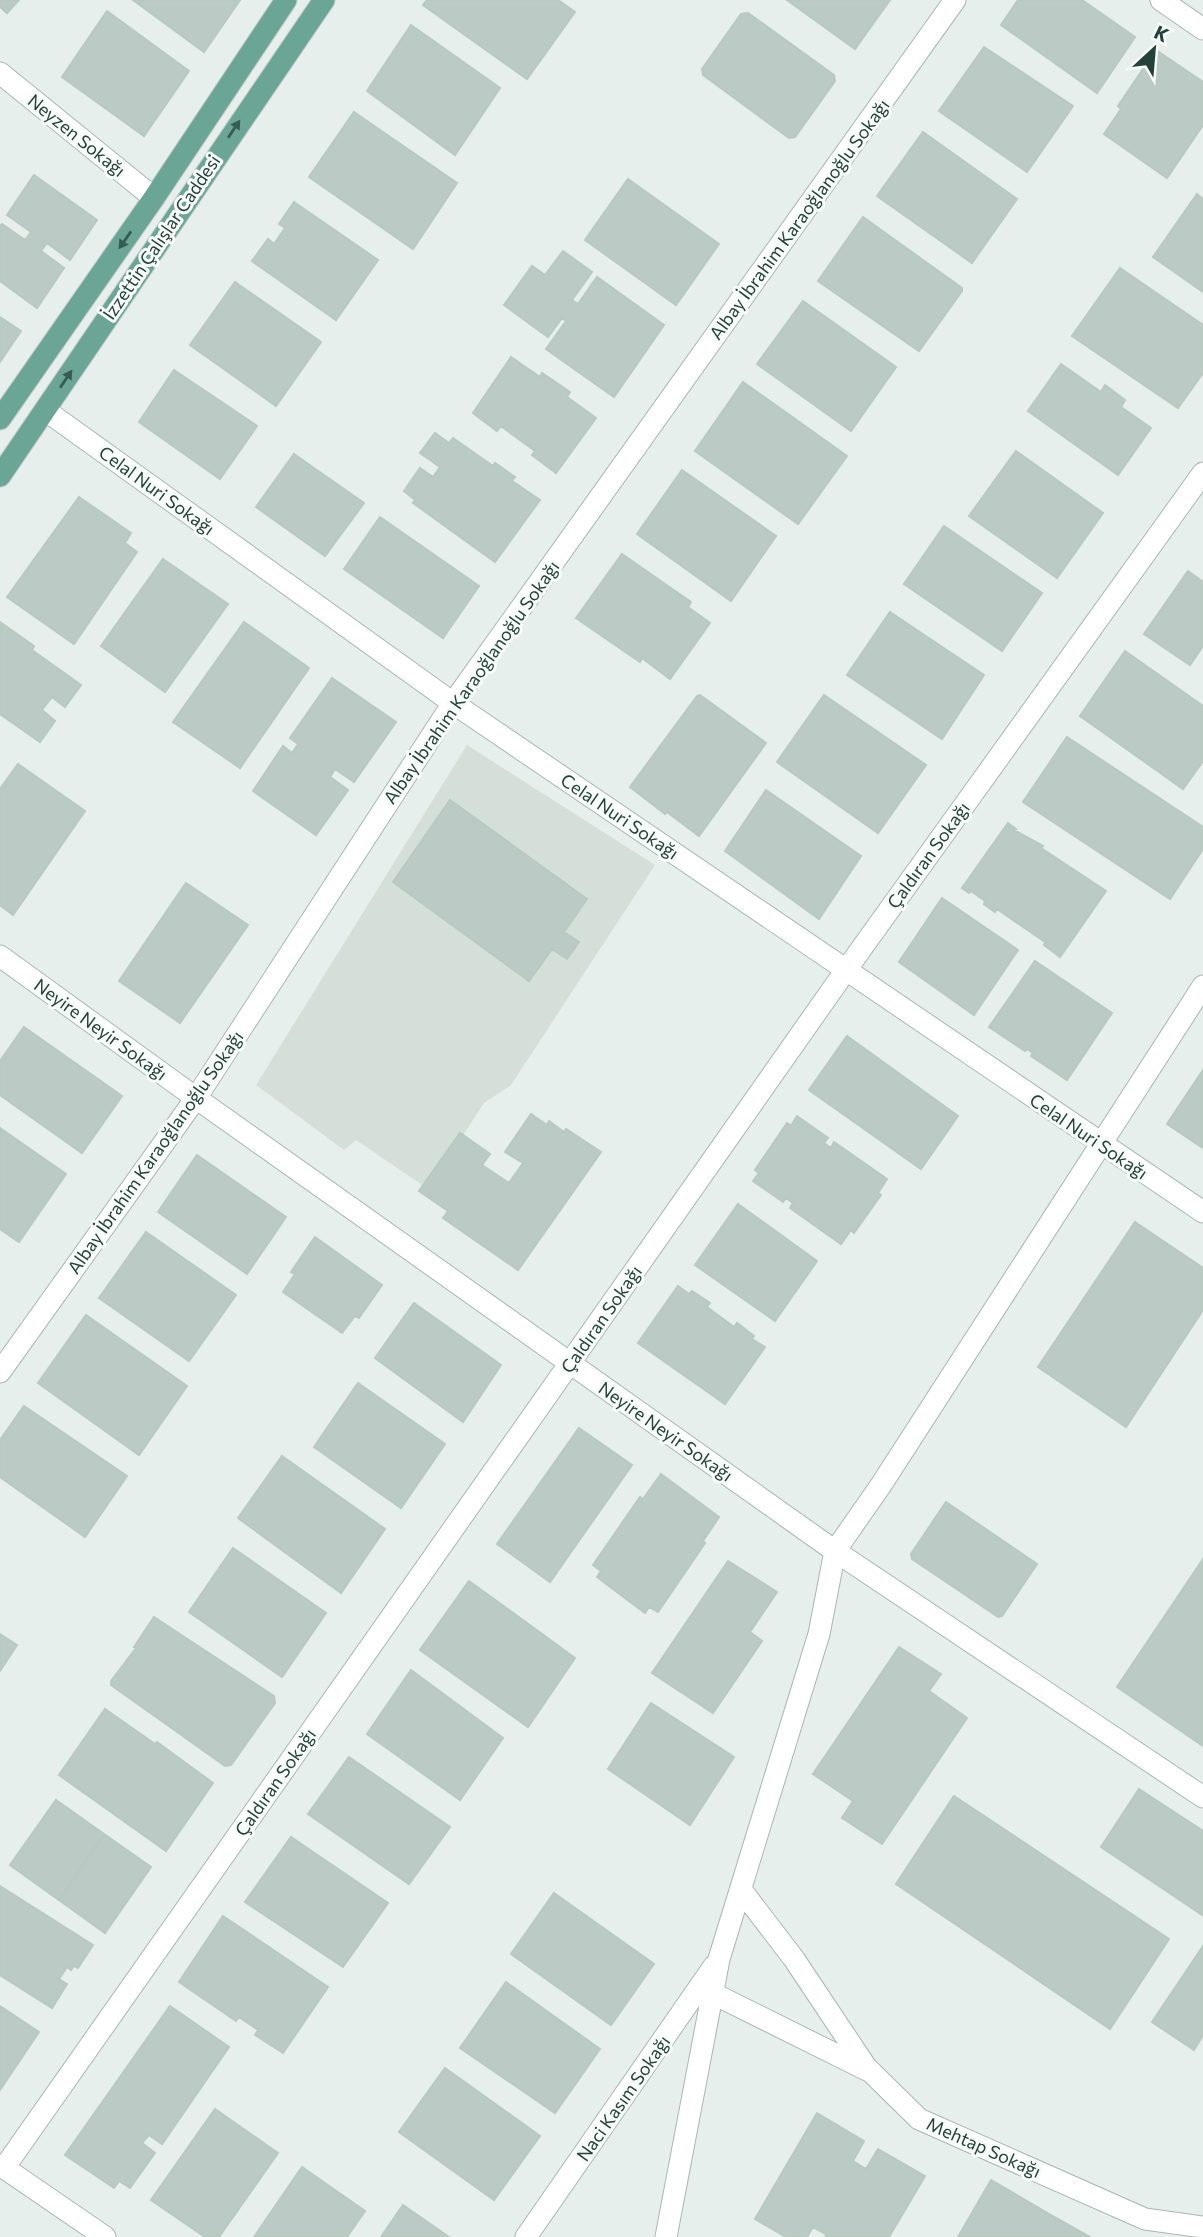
<svg xmlns="http://www.w3.org/2000/svg" width="1203" height="2237" viewBox="0 0 1203 2237" font-family="Commissioner,sans-serif">
<style>
.built{fill:#d4dfda}
.building{fill:#bbcac4;stroke:#b8c9c2;stroke-width:2}
.lines{fill:none;stroke-linecap:round;stroke-linejoin:round}
.minor-casing{stroke:#a8b8b2;stroke-width:23}
.major-casing{stroke:#c2cac8;stroke-width:23}
.minor{stroke:#fff;stroke-width:21}
.major{stroke:#6aa596;stroke-width:21}
.oneway{fill:#365b51}
.labels{text-anchor:middle;dominant-baseline:central;stroke-width:6;stroke-linejoin:round;paint-order:stroke}
.street-label{font-size:18px;fill:#24423a;stroke:#f7fbf9}
</style>
<rect width="100%" height="100%" fill="#e6efeb"/>
<!-- built -->
<path class="built" d="M467,745L655,865L511,1085L484,1103L428,1189L356,1140L344,1150L256,1085Z"/>
<!-- building -->
<path class="building" d="M0,0H19L7,13L0,7Z
M133,0H240L204,52Z
M427,0H558L575,12L527,79L423,5Z
M787,0H890L855,49Z
M1018,0H1082L1135,37L1097,93L1001,25Z
M107,11L189,71L144,136L62,77Z
M748,13L834,75L835,81L795,137L789,138L703,75L702,69L741,14Z
M411,25L500,88L455,155L367,91Z
M984,47L1073,106L1027,172L939,111Z
M1156,50L1203,82V125L1167,178L1104,134L1121,109L1118,106Z
M354,112L457,183L413,249L309,177Z
M923,132L1017,199L972,263L877,196Z
M34,175L97,220L70,260L47,243L41,251L64,268L37,308L0,281V226L2,224L25,240L31,232L7,215Z
M628,179L719,244L676,305L585,240Z
M1197,194L1203,199V292L1153,257Z
M294,202L378,260L336,320L252,261L268,239L274,244L285,228L279,224Z
M863,217L962,288V291L919,351L818,281Z
M563,251L592,272L572,300L578,304L597,277L664,325L614,397L546,349L566,321L562,318L548,337L504,305L532,266L545,275Z
M1120,268L1203,325V373L1178,408L1072,336Z
M235,282L321,342L276,406L190,345Z
M803,301L896,367L851,431L757,364Z
M0,317L21,331L0,362Z
M511,357L540,377L542,373L570,392L567,397L596,418L556,473L532,455L535,451L501,426L497,431L473,413Z
M1061,364L1101,392L1105,385L1125,400L1121,407L1151,428L1118,475L1028,411Z
M174,370L257,426L220,479L139,422Z
M743,382L847,456L798,524L695,451Z
M435,433L449,443L453,438L493,466L495,463L515,477L512,481L540,500L495,562L413,503L415,500L404,491L420,468L433,477L440,467L420,453Z
M1016,451L1103,513L1057,578L969,516Z
M294,454L364,503L325,556L256,507Z
M682,470L776,536L731,601L637,534Z
M79,497L131,533L125,543L137,552L74,644L7,597Z
M380,517L479,586L443,638L344,569Z
M944,526L1042,593L1002,651L904,584Z
M622,554L691,602L688,607L710,623L670,679L642,658L640,662L576,618Z
M163,559L228,604L165,692L101,646Z
M1188,571L1203,582V646L1190,665L1144,634Z
M890,612L984,675L942,739L847,675Z
M0,622L34,646L32,650L81,685L65,707L52,697L42,710L55,721L40,742L0,714Z
M244,622L309,668L240,768L173,722Z
M1125,651L1203,706V761L1183,789L1080,716Z
M332,678L396,722L354,782L335,769L330,777L348,790L316,835L253,791L283,746L292,753L298,744L290,738Z
M700,695L766,743L699,836L667,812L665,814L630,787L697,696Z
M824,695L926,765L878,833L777,762Z
M1067,737L1203,827V849L1170,899L1023,802Z
M18,764L85,811L13,915L0,905V789Z
M766,790L861,856L819,919L725,851Z
M450,800L587,899L564,932L579,942L567,959L552,949L529,981L393,882Z
M1008,823L1016,829L1014,830L1043,846L1041,848L1106,891L1060,957L1044,945L1045,942L997,909L995,912L984,904L985,901L971,891L969,893L962,888Z
M186,883L248,925L180,1023L119,981Z
M942,898L1018,950L974,1015L899,962Z
M1035,961L1112,1013L1067,1080L1031,1056L1033,1053L1027,1049L1025,1051L989,1027Z
M24,1027L122,1096L82,1153L0,1095V1061Z
M847,1036L958,1116L921,1169L809,1090Z
M1203,1070V1148L1167,1124Z
M531,1114L547,1125L549,1121L564,1132L566,1129L601,1152L518,1270L443,1218L448,1211L419,1191L460,1133L490,1154L482,1165L509,1183L523,1163L505,1152Z
M797,1116L828,1138L824,1143L831,1148L834,1142L887,1179L878,1193L881,1195L854,1233L851,1230L841,1244L790,1208L793,1203L786,1198L783,1202L753,1181L759,1173L755,1170L787,1123L791,1126Z
M0,1128L66,1174L19,1242L0,1229Z
M197,1155L286,1217L247,1274L158,1212Z
M738,1204L817,1261L775,1321L695,1265Z
M1135,1222L1203,1268V1310L1126,1427L1038,1367Z
M146,1232L236,1295L189,1361L99,1298Z
M315,1237L382,1285L359,1318L355,1316L342,1333L283,1292L295,1274L291,1272Z
M678,1286L689,1294L692,1291L710,1303L707,1307L734,1327L737,1323L754,1336L752,1339L765,1347L725,1404L638,1343Z
M414,1303L501,1365L463,1422L375,1358Z
M86,1315L187,1386L139,1455L38,1383Z
M358,1383L445,1444L401,1508L314,1447Z
M24,1406L127,1476L85,1537L0,1477V1440Z
M579,1428L632,1465L550,1582L497,1544Z
M282,1456L385,1529L341,1593L238,1518Z
M661,1474L719,1517L703,1541L705,1543L658,1612L649,1607L645,1613L597,1577L601,1571L593,1565L640,1497L643,1499Z
M946,1502L1037,1564L1002,1616L998,1617L912,1559L911,1554Z
M233,1548L326,1613L282,1677L189,1612Z
M1203,1559V1746L1117,1687Z
M728,1561L777,1592L750,1632L762,1641L713,1713L652,1673Z
M469,1581L575,1658L528,1727L420,1650Z
M154,1617L274,1696L275,1703L231,1765L225,1766L111,1685V1681L136,1648L134,1647Z
M0,1634L17,1645L0,1671Z
M899,1647L941,1674L929,1691L967,1718L882,1844L842,1818L853,1801L813,1774Z
M411,1670L503,1738L460,1800L367,1734Z
M651,1703L734,1757L690,1825L608,1769Z
M105,1709L155,1744L157,1742L213,1783L166,1851L59,1775Z
M349,1757L450,1827L409,1884L308,1814Z
M1139,1789L1203,1831L1202,1915L1101,1847Z
M954,1796L1169,1939L1110,2029L896,1884Z
M56,1800L104,1834L59,1900L10,1865Z
M104,1834L151,1867L105,1933L59,1900Z
M291,1837L388,1903L343,1967L245,1902Z
M0,1886L93,1945L78,1968L74,1966L71,1970L67,1967L59,1979L67,1984L52,2008L0,1975Z
M554,1893L654,1964L611,2025L511,1954Z
M223,1916L328,1987L283,2053L255,2035L258,2030L239,2017L236,2021L179,1982Z
M1203,1946V2035L1194,2050L1152,2022Z
M506,1982L600,2049L555,2113L460,2048Z
M0,2006L39,2032L0,2090Z
M170,2006L229,2047L162,2144L149,2135L142,2143L155,2153L130,2188L119,2181L114,2188L65,2155Z
M445,2068L540,2136L494,2200L399,2132Z
M215,2109L278,2153L219,2237H205L151,2200Z
M817,2113L864,2141L853,2161L866,2169L878,2149L925,2176L889,2237H825L827,2235L813,2227L807,2237H786L755,2219Z
M302,2167L365,2211L347,2237H254Z
M991,2180L1051,2215L1090,2237H958Z
M403,2205L449,2237H381Z"/>
<g class="lines">
<defs>
<path id="minor" d="M1161,0L1203,29
M0,73L154,198
M45,410L453,703L1203,1212
M0,956L196,1098L835,1551L1203,1797
M0,1372L196,1098L453,703L955,0
M742,1891L794,1959L866,2067L919,2119L1145,2219L1203,2227
M712,1993L867,2070
M0,2165L105,2237
M4,2168L846,970L1203,473
M526,2237L714,1966
M666,2237L719,1959L819,1634L835,1551L881,1485L1203,986"/>
<path id="major" d="M0,419L154,198L286,0
M0,476L324,0"/>
</defs>
<!-- minor casing -->
<use href="#minor" class="minor-casing"/>
<!-- major casing -->
<use href="#major" class="major-casing"/>
<!-- minor -->
<use href="#minor" class="minor"/>
<!-- major -->
<use href="#major" class="major"/>
</g>
<!-- one-way arrows -->
<defs><path id="oneway-solid" d="M-6-.8H1V-3.2L6.5 0L1 3.2V.8H-6Z" transform="scale(1.75)"/></defs>
<g class="oneway">
<use href="#oneway-solid" transform="translate(234 129) rotate(-56)"/>
<use href="#oneway-solid" transform="translate(125 240) rotate(125)"/>
<use href="#oneway-solid" transform="translate(66 379) rotate(-56)"/>
</g>
<g class="labels">
<!-- street labels -->
<g class="street-label">
<text transform="translate(77 135) rotate(39)">Neyzen Sokağı</text>
<text transform="translate(799 219) rotate(-54)">Albay İbrahim Karaoğlanoğlu Sokağı</text>
<text transform="translate(161 237) rotate(-56)">İzzettin Çalışlar Caddesi</text>
<text transform="translate(157 490) rotate(36)">Celal Nuri Sokağı</text>
<text transform="translate(471 682) rotate(-55)">Albay İbrahim Karaoğlanoğlu Sokağı</text>
<text transform="translate(620 816) rotate(34)">Celal Nuri Sokağı</text>
<text transform="translate(928 855) rotate(-54)">Çaldıran Sokağı</text>
<text transform="translate(101 1029) rotate(36)">Neyire Neyir Sokağı</text>
<text transform="translate(1089 1136) rotate(34)">Celal Nuri Sokağı</text>
<text transform="translate(155 1152) rotate(-55)">Albay İbrahim Karaoğlanoğlu Sokağı</text>
<text transform="translate(601 1319) rotate(-55)">Çaldıran Sokağı</text>
<text transform="translate(666 1431) rotate(35)">Neyire Neyir Sokağı</text>
<text transform="translate(275 1782) rotate(-55)">Çaldıran Sokağı</text>
<text transform="translate(623 2098) rotate(-55)">Naci Kasım Sokağı</text>
<text transform="translate(984 2147) rotate(24)">Mehtap Sokağı</text>
</g>
</g>
<!-- north arrow -->
<g transform="translate(1154 49) rotate(26)" stroke="#f7fbf9" stroke-width="5" paint-order="stroke">
<path d="M0-5L12 26L0 18L-12 26Z" fill="#24423a"/>
<text y="-10" font-size="19" font-weight="bold" text-anchor="middle" fill="#24423a">K</text>
</g>
</svg>
